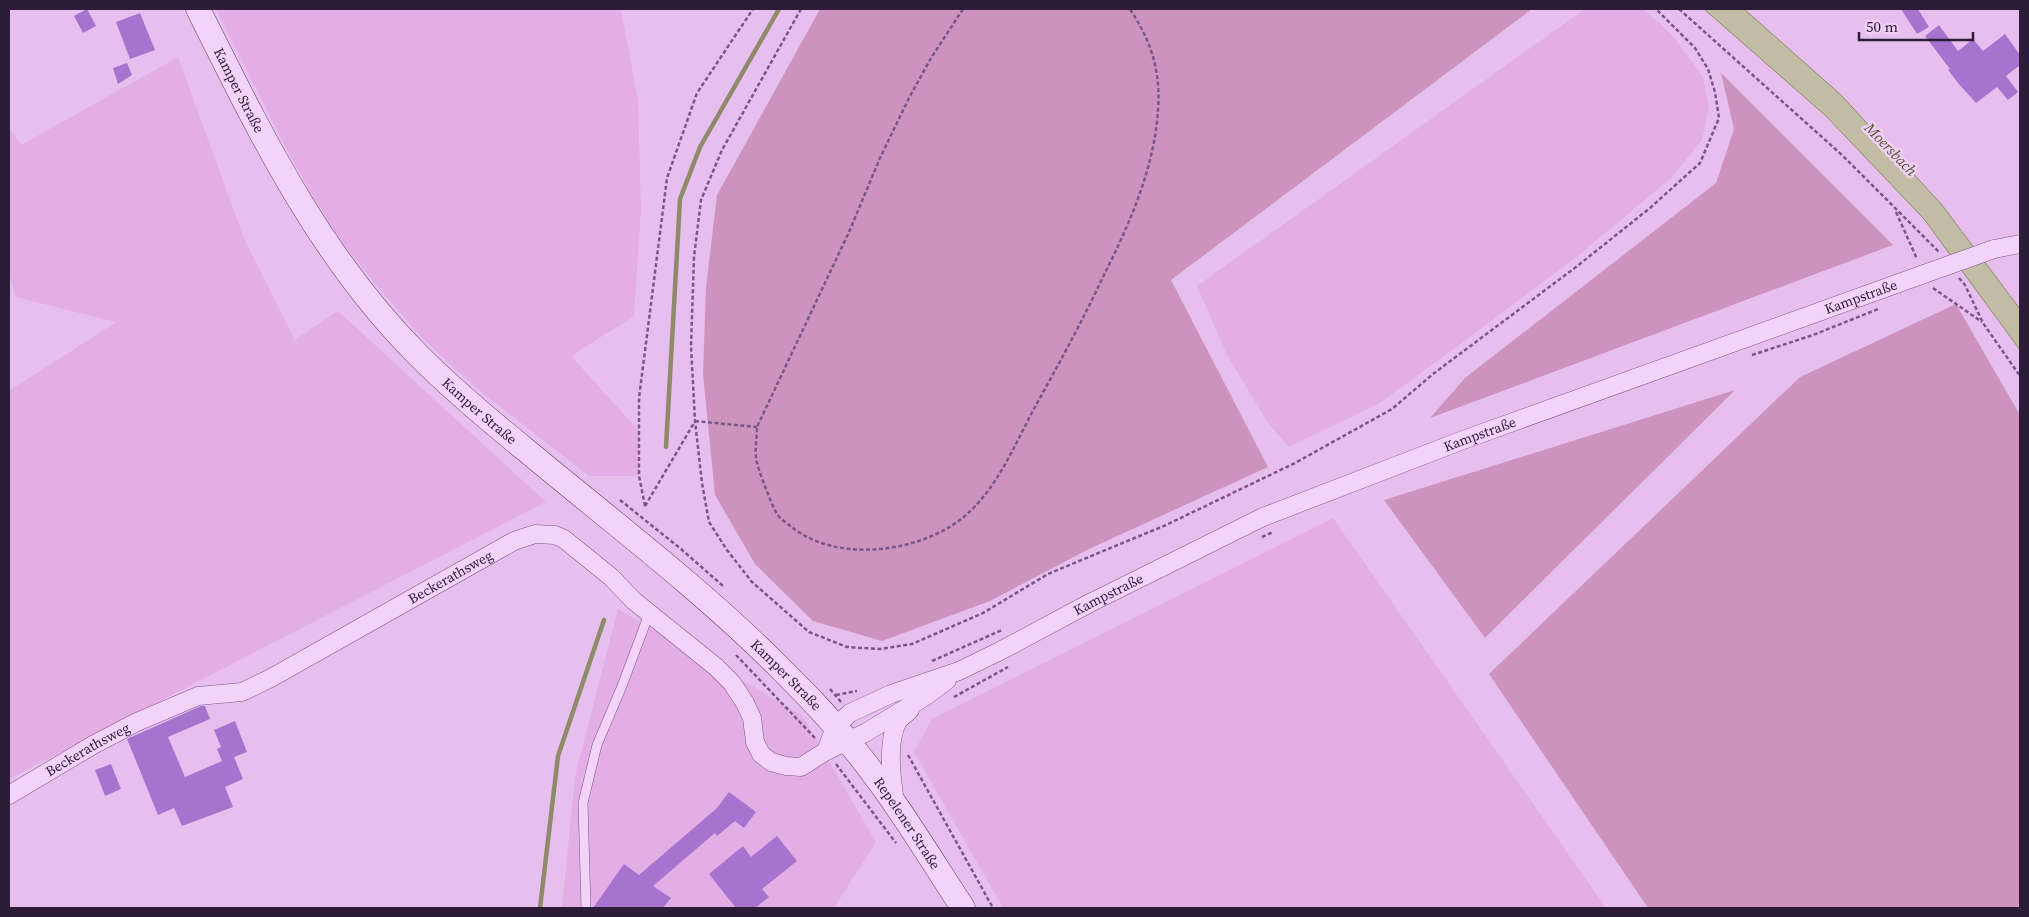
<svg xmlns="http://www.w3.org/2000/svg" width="2029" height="917" viewBox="0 0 2029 917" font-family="'Source Serif 4',serif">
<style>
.farmland{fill:#e3ade5}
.green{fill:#cd93bf}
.water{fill:#c1bca3;stroke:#8f8b6a}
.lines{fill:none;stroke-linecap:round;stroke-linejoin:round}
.stream{stroke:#8f8b6a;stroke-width:4.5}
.building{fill:#a674cf}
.service-casing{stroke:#785788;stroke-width:10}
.minor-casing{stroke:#785788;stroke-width:19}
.secondary-casing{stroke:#593a6a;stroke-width:25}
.path{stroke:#785788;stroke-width:2.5;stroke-dasharray:4 2.5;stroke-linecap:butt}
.service{stroke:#f3d3fa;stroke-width:9}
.minor{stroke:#f3d3fa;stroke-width:18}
.secondary{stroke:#f3d3fa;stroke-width:24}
.minor-bridge-casing{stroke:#785788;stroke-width:19;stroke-linecap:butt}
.minor-bridge{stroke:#f3d3fa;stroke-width:18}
.labels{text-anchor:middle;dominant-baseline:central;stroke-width:5;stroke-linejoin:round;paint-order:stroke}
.street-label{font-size:14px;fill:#2d1c37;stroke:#f0cff6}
.water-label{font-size:15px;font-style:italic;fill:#55582b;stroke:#f0cff6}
</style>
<rect width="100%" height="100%" fill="#e7bfef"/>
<!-- farmland -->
<path class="farmland" d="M216,9H621L638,101L641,209L634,316L571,356L639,431V476H589L480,391L425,341L375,284L338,237L311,193L286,148Z
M1585,9H1644L1673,36L1703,77L1709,107L1702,140L1671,178L1579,255L1467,339L1380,403L1289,447L1268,423L1227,355L1197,286Z
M178,57L245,241L295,340L338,311L546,502L9,779V391L121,319L115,322L16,297L9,273V127L21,145Z
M1333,518L1606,908H1003L914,752L932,719Z
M618,609L802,715L876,842L834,908H562L575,776Z"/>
<!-- green -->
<path class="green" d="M820,9H1532L1171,280L1268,467L1089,549L990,601L882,641L813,621L755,564L715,495L703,374L706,287L717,195Z
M1721,73L1893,245L1430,418L1465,378L1716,183L1734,129Z
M1956,304L2020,415V908H1648L1489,674L1800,377Z
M1735,390L1485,638L1384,500Z"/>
<!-- water -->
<path class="water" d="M1704,9H1744L1841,95L1942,205L2020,309V350L1924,219L1826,116Z"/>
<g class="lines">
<!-- stream -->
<path class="stream" d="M666,447L680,199L700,147L779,9
M540,908L558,756L604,620"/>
</g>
<!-- building -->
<path class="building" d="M87,9L96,26L83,33L74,16Z
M1901,9H1918L1929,27L1917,34Z
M140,13L155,50L130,59L116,22Z
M1939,25L1958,51L1973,39L1983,51L2005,34L2020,55V65L2006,76L2018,92L2008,100L1997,87L1976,103L1958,83L1948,70L1950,69L1925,36Z
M127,63L132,75L118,84L113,68Z
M201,706H205L210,719L168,737L185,777L222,761L217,749L221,747L214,730L235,721L247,752L234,757L243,779L225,787L233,807L182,826L174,808L158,815L127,739Z
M111,764L121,789L105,796L95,770Z
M729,792L756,812L744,828L735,821L717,836L715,833L653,886L671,898L663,908H593L624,864L639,875L717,808Z
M777,836L797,861L762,889L769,897L755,908H736L709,874L743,846L751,857Z"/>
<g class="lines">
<defs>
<path id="service" d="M586,908L583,803L597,745L622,686L649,614"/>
<g id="minor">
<path d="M1994,249L2020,244"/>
<path id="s1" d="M826,751L835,727L850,713L891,694L959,671L1002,650L1090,603L1263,517L1463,440L1924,274"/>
<path id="s2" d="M9,795L93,745L137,722L198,696L242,692L271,678L514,541L535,534L555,535L564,539L611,577L634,601L716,667L732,683L745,703L752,718L755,742L761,754L771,762L786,766L801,767L826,751L865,733L926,696L947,680"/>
<path d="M895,803C892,780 886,743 898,721C901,717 906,714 910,710"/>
</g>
<g id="secondary">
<path id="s3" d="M198,9C260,133 319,256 419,356C453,390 490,421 527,451C611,521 700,588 778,666C803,691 829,717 851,745C893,796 927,853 963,908"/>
</g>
</defs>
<!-- service casing -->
<use href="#service" class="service-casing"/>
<!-- minor casing -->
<use href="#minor" class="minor-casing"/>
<!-- secondary casing -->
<use href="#secondary" class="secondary-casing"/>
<!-- path -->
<path class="path" d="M801,9L722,150L701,200L694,257L691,346L695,421L702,483L709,522L727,550L752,582L809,632L847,647L880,649L912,644L983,613L1048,574L1166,525L1295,463L1392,409L1433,374L1576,267L1650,208L1700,163L1719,118L1715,92L1708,69L1695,48L1656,9
M963,9L931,58L909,98L880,158L849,232L757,427C757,437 755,448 756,458C757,467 772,506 777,514C780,519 788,524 793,528C839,564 924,552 966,515C998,487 1015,444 1035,407C1058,365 1081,324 1101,281C1128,227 1154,171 1158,110C1161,71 1151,41 1130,9
M1679,9L1842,155L1939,252
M1896,212L1917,259
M1959,278L1965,285L1983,323L2020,376
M1933,288L1982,322
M1752,355L1813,335L1878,309
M695,421L757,427
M620,500L681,549L723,586
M645,506L639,476V398L667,178L697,93L753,9
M645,506L694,423
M1262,537L1273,532
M736,655L815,738
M932,661L1002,630
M830,689L841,702
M836,695L857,691
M954,697L1008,667
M908,755L993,908
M836,764L896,843"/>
<!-- service -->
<use href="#service" class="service"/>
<!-- minor -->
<use href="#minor" class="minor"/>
<!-- secondary -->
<use href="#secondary" class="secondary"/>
<defs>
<path id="minor-bridge" d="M1924,274L1994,249"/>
</defs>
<!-- minor-bridge casing -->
<use href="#minor-bridge" class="minor-bridge-casing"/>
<!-- minor-bridge -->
<use href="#minor-bridge" class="minor-bridge"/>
</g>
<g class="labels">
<!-- street labels -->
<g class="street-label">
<text stroke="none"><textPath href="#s3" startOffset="91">Kamper Straße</textPath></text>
<text stroke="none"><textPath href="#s1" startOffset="1141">Kampstraße</textPath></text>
<text stroke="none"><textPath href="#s3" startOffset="495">Kamper Straße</textPath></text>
<text stroke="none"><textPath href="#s1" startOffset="736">Kampstraße</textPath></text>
<text stroke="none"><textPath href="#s2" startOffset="496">Beckerathsweg</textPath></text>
<text stroke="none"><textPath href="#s1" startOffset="331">Kampstraße</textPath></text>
<text stroke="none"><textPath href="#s3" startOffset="900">Kamper Straße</textPath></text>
<text stroke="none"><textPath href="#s2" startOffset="91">Beckerathsweg</textPath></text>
<text stroke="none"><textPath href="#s3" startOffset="1092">Repelener Straße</textPath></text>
</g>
<!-- water labels -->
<g class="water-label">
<text transform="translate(1891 149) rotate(46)">Moersbach</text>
</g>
</g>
<!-- border -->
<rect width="2029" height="917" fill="none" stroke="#2d1c37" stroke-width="20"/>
<!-- scale -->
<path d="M1859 32v8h114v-8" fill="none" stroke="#2d1c37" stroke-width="2.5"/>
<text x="1866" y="32" font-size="15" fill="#2d1c37" stroke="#f0cff6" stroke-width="4" paint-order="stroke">50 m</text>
</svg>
